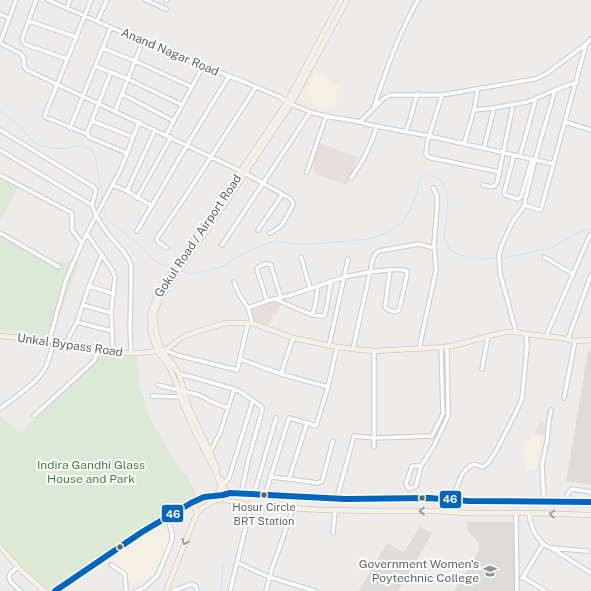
<svg xmlns="http://www.w3.org/2000/svg" width="591" height="591" viewBox="0 0 591 591" font-family="'Public Sans',sans-serif">
<style>
.commercial{fill:#f6efe4}
.education{fill:#dedcd8}
.medical{fill:#e9dede}
.green{fill:#dbe9d6}
.lines{fill:none;stroke-linecap:round;stroke-linejoin:round}
.stream{stroke:#c0e8f7;stroke-width:1}
.minor-casing{stroke:#cbcaca;stroke-width:5.5}
.major-casing{stroke:#d5c8b9;stroke-width:6}
.minor{stroke:#fcfcfc;stroke-width:3.5}
.major{stroke:#f3f0ea;stroke-width:4.5}
.bus-1-casing{stroke:#fff;stroke-width:9}
.bus-1{stroke:#0065bd;stroke-width:6}
.oneway{stroke:#939595}
.bus-dot{fill:#5f6467;stroke:#fff;stroke-width:1.5}
.labels{text-anchor:middle;dominant-baseline:central;stroke-width:4;stroke-linejoin:round;paint-order:stroke}
.bus-label{font-size:11px;fill:#5f6467;stroke:#fff}
.street-label{font-size:12px;fill:#5f6467;stroke:#fff}
.park-label{font-size:12px;fill:#418439;stroke:#fff}
.poi-label{font-size:12px;fill:#5f6467;stroke:#fff;text-anchor:end}
.line-badge{stroke:#fff;stroke-width:1.5}
.badge-label{font-size:11px;text-anchor:middle;font-weight:bold;fill:#fff}
</style>
<rect width="100%" height="100%" fill="#eeecea"/>
<!-- commercial -->
<path class="commercial" d="M316,71L342,88L330,111L301,99Z
M532,435L543,438L538,461L539,465L537,469L527,471L523,452Z
M163,525L169,533V542L154,575L147,578L145,582L131,585L125,572L119,564L110,558L135,541Z"/>
<!-- education -->
<path class="education" d="M591,350V485L566,481L588,351Z
M466,522H515V591H454L479,550V543L468,531Z
M420,526L432,534L398,591H359L387,543L403,552L404,551H405Z"/>
<!-- medical -->
<path class="medical" d="M321,143L358,157L348,182L347,185L314,174V167L312,162L316,147Z
M274,301L281,304L277,315L274,314L267,327L254,321L251,310Z
M540,421L546,425L544,435L535,433Z"/>
<!-- green -->
<path class="green" d="M0,175L19,186L0,221Z
M0,232L49,261L79,263L52,336L0,330Z
M99,351L129,356L137,355L138,365L139,371V387L144,397L146,407L156,430L160,434L165,445L182,471L187,475L191,484L198,496L48,589L14,560L0,543V416L20,432L96,360Z"/>
<g class="lines">
<!-- stream -->
<path class="stream" d="M0,110L19,126L32,140L36,144L42,146L61,149L73,147L83,146L91,149L95,156L103,199
M104,204L105,216L107,220L138,243L154,260L161,264L173,268
M182,271L190,274L205,271L222,267L237,257L258,247L272,242H281L295,244H308L328,243L368,239L384,234L402,223L411,209L417,192L420,180L426,175H431L440,179L446,188L448,207L444,238L451,251L463,256L483,259L504,258L551,248L581,231L591,228
M221,591L223,564"/>
<defs>
<path id="minor" d="M36,0L22,39C23,43 24,44 27,45L67,59
M48,0L165,51L229,76L247,83L280,97L291,104L313,113L326,116L360,122L383,99L390,95H442L535,79L546,74L586,44L591,39
M146,0L166,9
M166,0H167
M67,8L70,0
M0,14L9,18
M29,21L76,37
M97,21L107,0
M0,43L21,54C25,58 24,61 24,66L27,70L245,173L291,199L293,203V205L282,225L277,229L270,233
M0,43L16,0
M102,48L135,61L192,87
M95,66L128,79L182,105
M111,72L87,133L88,136L91,138L127,153
M555,90L535,160L525,200V205L539,210L541,209L542,206L586,44
M122,94L174,121
M442,95L427,143L426,154L428,157L437,159L499,172
M374,107C386,70 399,33 418,0
M474,110L494,108L527,102L555,90L577,82
M115,111L143,41
M92,121L133,137
M360,122L370,125L429,136L554,164
M565,122L591,130
M70,128L111,27
M0,130L94,187L96,190L92,205L96,216L82,243L66,280L49,341
M406,131L410,120L417,94
M87,134L50,119L45,117V115L91,0
M166,135L203,66
M464,144L474,110L478,89
M484,148L494,108
M0,150L92,205
M514,155L504,193L505,195L518,199L521,197L532,159
M520,156L536,98
M307,172L326,116
M0,175L72,213V230L82,243
M351,178C363,162 371,145 377,126
M113,185L127,191L152,206
M483,185C488,186 494,189 497,183L513,105
M127,191L155,130
M137,198L171,137
M258,230L282,195
M137,231L187,145L229,76
M0,233L59,267
M87,234L112,270L115,277L111,313L113,352
M222,245L295,135L310,112
M167,248L158,242L157,240V238L185,197L256,87
M301,257L310,288
M544,257L573,274
M234,282L239,294L248,308
M89,286L114,294
M318,286L315,306L312,315L322,316L325,315L331,281
M275,299L312,315
M267,301L257,270L258,267C263,265 267,262 271,265L281,298
M83,305L111,313
M77,322L112,331
M252,323L251,318L248,308L267,301L291,295L344,277L370,272C372,264 372,255 379,251L419,244L434,248
M516,332L500,273L499,255L501,247L512,223L525,205
M546,336L590,235
M568,339L591,275
M66,343L77,322L89,286L102,254
M329,346L348,259
M353,349L370,272C379,271 399,267 407,271V275L399,310L396,312C392,311 387,311 385,307L390,270
M419,349L436,270L434,244L437,208V197L436,193L433,188
M165,350L177,355L237,370L238,367L248,323
M374,351V447
M131,353L130,327L131,281V266L130,262L124,252L108,234L96,216L121,169L139,122
M240,359L281,374L328,387
M482,369L488,336
M179,374L192,377L234,389L241,392L262,407V411L248,461L241,494
M281,374L293,338
M158,385L199,395L212,402L228,408
M152,396L180,397
M564,398L575,341
M0,409C12,399 37,383 44,370C49,362 51,351 54,341
M34,416L94,361L99,349
M210,452L220,433L234,389
M421,466H412L406,484L409,489L416,486L421,466L434,446L448,416L447,347
M271,477L289,479L307,423L316,426L328,387L337,347
M289,479L318,483L322,481L333,441
M223,485L229,478L253,400
M254,494L276,418
M265,495L289,418L307,423
M567,496L568,493L572,489L591,492
M337,498L354,436L374,438L432,436L443,414L441,347
M544,502L542,465L547,441L549,421L551,410
M452,512C453,500 458,473 470,466C474,463 479,466 483,467L488,463L495,453L516,412L522,399L527,346L526,334
M516,514L517,591
M333,533L335,510
M543,544L551,548L587,551
M551,548L591,573
M238,563L269,577L315,591
M111,565L125,574L126,591
M18,567C16,569 12,571 10,574C6,581 16,587 21,591
M523,577L543,544C534,535 530,526 529,513
M522,578L523,577L545,591
M136,591L144,588L157,576L160,570L172,540V533L167,517
M173,591L192,584L196,586L197,591
M230,591L251,506
M266,591L272,568L278,552L293,508"/>
<path id="major" d="M0,336L56,341L91,347L118,353H141L165,350L183,337L193,333L222,324L228,323H252L293,338L337,347L353,349L374,351L445,347L456,345L493,335L506,332H516L526,334L561,338L575,341L591,340
M217,469L210,452L189,408L179,374L173,364L161,350L156,331L154,315L160,298L228,199L291,104L347,0
M221,479C223,485 224,492 230,493
M216,496L220,488V485L217,475L193,428L183,404L176,383L169,366L157,351L151,332L150,314L157,295L165,282L224,196L287,102L341,0
M191,503L197,511L196,515
M0,547L22,571L42,589L46,591
M55,591L142,532L191,503L204,497L223,495L230,493L345,499L429,498L468,501L591,502
M166,591L196,515L201,509L207,505L215,500L222,499L251,506L324,510L386,511H435L467,513H529L591,515"/>
</defs>
<!-- minor casing -->
<use href="#minor" class="minor-casing"/>
<!-- major casing -->
<use href="#major" class="major-casing"/>
<!-- minor -->
<use href="#minor" class="minor"/>
<!-- major -->
<use href="#major" class="major"/>
<defs>
<path id="bus-1" d="M55,591L142,532L191,503L204,497L223,495L230,493L345,499L429,498L468,501L591,502"/>
</defs>
<!-- bus-1 casing -->
<use href="#bus-1" class="bus-1-casing"/>
<!-- bus-1 -->
<use href="#bus-1" class="bus-1"/>
</g>
<!-- one-way arrows -->
<defs><path id="oneway-chevron" d="M-2-3.5L2.5 0L-2 3.5" fill="none" stroke-width="1.6" stroke-linecap="round" stroke-linejoin="round"/></defs>
<g class="oneway">
<use href="#oneway-chevron" transform="translate(422 511) rotate(180)"/>
<use href="#oneway-chevron" transform="translate(552 514) rotate(-178)"/>
<use href="#oneway-chevron" transform="translate(185 542) rotate(112)"/>
</g>
<!-- icons -->
<defs>
<symbol id="university-bare" viewBox="-9 -9 18 18"><path d="M0-5L7-2L0 1L-7-2ZM-4 1L0 2.5L4 1V4Q0 6-4 4Z" fill="#919495" stroke="#fff" stroke-width="2.5" paint-order="stroke"/></symbol>
</defs>
<g fill-rule="evenodd">
<use href="#university-bare" x="480" y="561" width="20" height="20"/>
</g>
<!-- markers -->
<g class="bus-dot">
<circle cx="264" cy="495" r="3.5"/>
<circle cx="422" cy="498" r="3.5"/>
<circle cx="120" cy="547" r="3.5"/>
</g>
<g class="labels">
<!-- bus labels -->
<g class="bus-label">
<text x="264" y="507">Hosur Circle<tspan x="264" dy="14">BRT Station</tspan></text>
</g>
<!-- street labels -->
<g class="street-label">
<text transform="translate(170 52) rotate(23)">Anand Nagar Road</text>
<text transform="translate(198 236) rotate(-56)">Gokul Road / Airport Road</text>
<text transform="translate(70 345) rotate(8)">Unkal Bypass Road</text>
</g>
<!-- park labels -->
<g class="park-label">
<text x="91" y="465">Indira Gandhi Glass<tspan x="91" dy="14">House and Park</tspan></text>
</g>
<!-- poi labels -->
<g class="poi-label">
<text x="479" y="564">Government Women's<tspan x="479" dy="14">Poytechnic College</tspan></text>
</g>
</g>
<g class="line-badge">
<rect x="439" y="490" width="23" height="19" rx="4" fill="#0065bd"/>
<rect x="161" y="504" width="23" height="19" rx="4" fill="#0065bd"/>
</g>
<g class="badge-label">
<text x="450" y="503">46</text>
<text x="173" y="518">46</text>
</g>
</svg>
